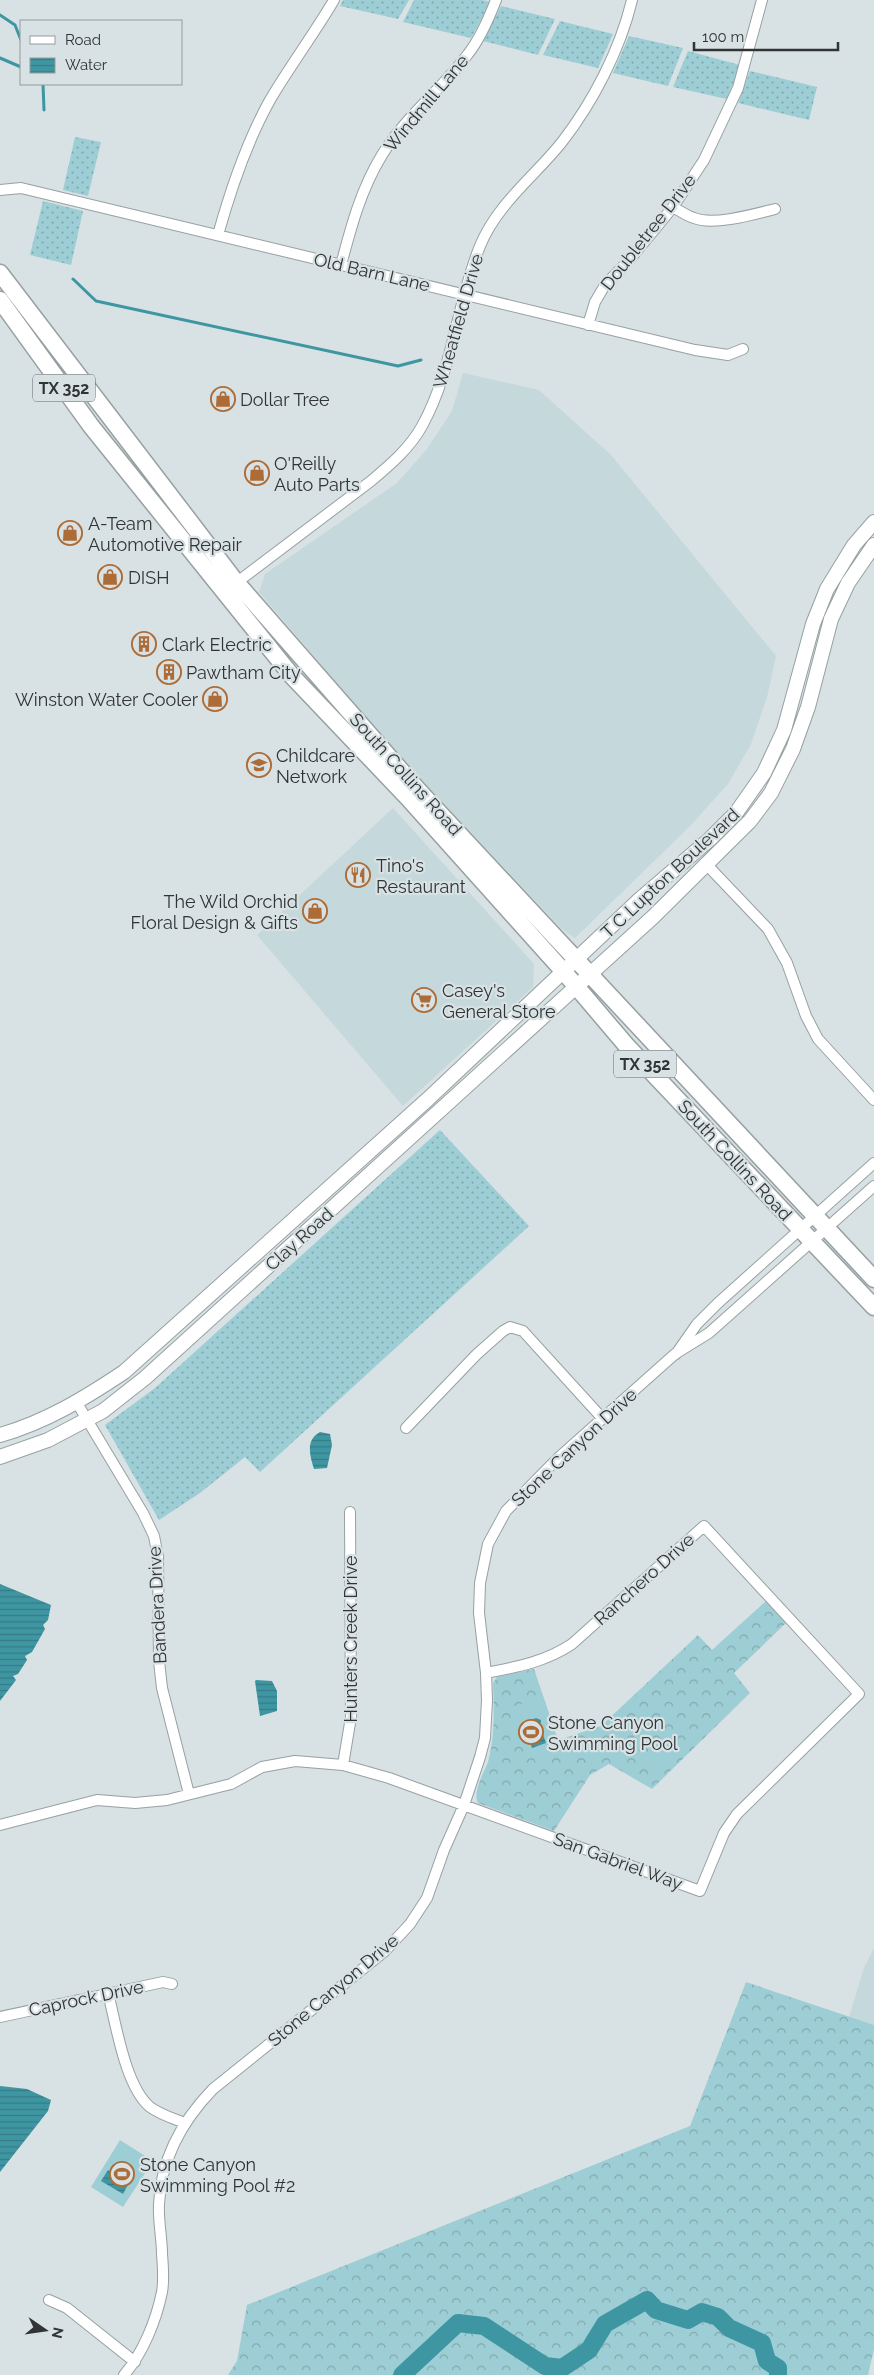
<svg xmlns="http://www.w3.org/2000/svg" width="874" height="2375" viewBox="0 0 874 2375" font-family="Raleway,sans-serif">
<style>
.built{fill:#c5d8db}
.grass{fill:url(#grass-dots)}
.forest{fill:url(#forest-crowns)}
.garden{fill:#9eced5}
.water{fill:url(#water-rules)}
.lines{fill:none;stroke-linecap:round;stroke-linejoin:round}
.stream{stroke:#3e96a2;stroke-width:3}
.river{stroke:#3e96a2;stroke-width:18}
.street-casing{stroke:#97a0a2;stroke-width:12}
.secondary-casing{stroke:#97a0a2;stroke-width:16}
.primary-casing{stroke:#97a0a2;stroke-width:19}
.street{stroke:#fff;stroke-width:10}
.secondary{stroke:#fff;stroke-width:14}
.primary{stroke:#fff;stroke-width:16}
.labels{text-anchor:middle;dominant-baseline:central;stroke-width:4.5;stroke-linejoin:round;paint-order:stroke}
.shield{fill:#d8e1e3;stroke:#636869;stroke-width:1}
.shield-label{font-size:16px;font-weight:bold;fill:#313435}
.street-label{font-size:18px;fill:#313435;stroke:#d8e1e3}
.poi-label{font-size:18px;fill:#313435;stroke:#d8e1e3;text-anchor:start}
</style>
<defs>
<pattern id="grass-dots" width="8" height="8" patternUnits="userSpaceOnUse" patternTransform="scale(1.25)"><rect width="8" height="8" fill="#9eced5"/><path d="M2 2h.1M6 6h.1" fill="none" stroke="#81a8ae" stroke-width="1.8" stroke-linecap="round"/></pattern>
<pattern id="forest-crowns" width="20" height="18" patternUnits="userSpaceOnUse" patternTransform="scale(1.25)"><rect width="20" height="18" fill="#9eced5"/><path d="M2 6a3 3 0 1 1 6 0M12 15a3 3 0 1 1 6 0" fill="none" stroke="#81a8ae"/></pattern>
<pattern id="water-rules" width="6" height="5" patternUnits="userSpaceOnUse" patternTransform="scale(1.25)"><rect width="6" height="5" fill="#3e96a2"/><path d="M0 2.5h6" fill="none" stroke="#357b85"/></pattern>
</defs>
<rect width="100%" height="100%" fill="#d8e1e3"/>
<!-- built -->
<path class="built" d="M463,373L539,390L611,455L776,656L767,697L751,744L728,784L689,827L575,938L562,929L409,767L259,592L265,574L397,483L427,449L452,411Z
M393,808L534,964L533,987L403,1106L257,935Z
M874,1948V2025L849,2017L864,1968Z"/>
<!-- grass -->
<path class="grass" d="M343,0H409L398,19L340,6Z
M414,0H482L491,2L471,38L403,22Z
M501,6L555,19L538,55L483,41Z
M560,21L613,34L598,68L543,55Z
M629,36L683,48L668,86L613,73Z
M688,51L740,65L727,99L673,87Z
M750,71L817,87L809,120L738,103Z
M75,137L101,142L88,196L63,190Z
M43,201L83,211L71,265L30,255Z
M440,1130L529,1226L260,1472L245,1457L200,1493L159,1520L105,1425L155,1388Z"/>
<!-- forest -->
<path class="forest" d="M766,1601L786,1623L734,1673L750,1693L652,1789L609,1764L590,1775L554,1831L478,1803C472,1792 484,1773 488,1762C495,1736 494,1709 493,1683L497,1677L534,1669L558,1740L601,1726L698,1635L712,1650Z
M746,1982L874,2025V2349L868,2375H228L237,2361L247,2305L690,2126Z"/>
<!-- garden -->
<path class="garden" d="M543,1696L561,1750L549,1754L551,1759L536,1764L534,1757L528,1759L523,1744L513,1747L505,1723L514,1720L510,1708Z
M667,1736L678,1748L654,1772L643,1760Z
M120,2140L153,2161L123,2207L91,2187Z"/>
<!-- water -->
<path class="water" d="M320,1432L330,1434L332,1445L327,1468L314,1469C310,1456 305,1440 320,1432Z
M0,1584L51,1605L48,1620L43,1625L45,1629L32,1652L25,1656L27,1660L18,1674L13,1676L16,1680L0,1701Z
M256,1680L272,1681L277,1691V1711L260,1716L255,1681Z
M536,1718L541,1720L540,1726L546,1743L532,1748L524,1723Z
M0,2086L27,2089L51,2100L48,2111L0,2172Z
M108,2170L129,2183L123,2194L101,2181Z"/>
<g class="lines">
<!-- stream -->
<path class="stream" d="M0,15L15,25L21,40
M0,58L21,67
M43,84L44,110
M73,279L96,301L398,366L421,360"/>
<!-- river -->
<path class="river" d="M402,2375L458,2323L484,2326L545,2366L562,2368L589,2350L605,2324L647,2300L656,2310L688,2320L702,2312L718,2317L729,2328L762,2343L767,2361L778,2368V2375"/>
<defs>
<path id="street" d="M0,190L21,188L695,350L728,355L743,349
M673,207C680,211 687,216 694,218C714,226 755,214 775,209
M218,235C231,188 246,143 270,100C290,66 314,34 334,0
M341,265C351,227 361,189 382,155C405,117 442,89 468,54C480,39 489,18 496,0
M588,325L595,302L605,285L631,258L673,207L704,160L738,88L762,0
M232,586L371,481C390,465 410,448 422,426C453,370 456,305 480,246C497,204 535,176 562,142C593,102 620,50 632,0
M707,865L768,929L787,963L806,1016L818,1039L874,1100
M676,1354L697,1324L718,1303L874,1163
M77,1403L143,1513L154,1536L158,1557L159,1661L162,1688L189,1794
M406,1428L477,1354L503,1331L510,1327L523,1331L603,1419
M343,1765L351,1717L350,1512
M0,1825L97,1800L135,1803L167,1800L231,1784L262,1767L295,1761L343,1765L389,1778L700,1891L724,1833L737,1814L859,1694L704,1526L572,1644C545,1662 517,1667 486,1673
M108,1993C116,2024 125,2086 150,2107C161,2115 172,2118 185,2123
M0,2017L163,1982L172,1984
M49,2300L67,2308L135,2362
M124,2375C143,2353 156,2321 162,2292C164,2281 163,2266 162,2254C162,2238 158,2221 159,2204C161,2159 182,2121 213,2089L385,1951L410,1924L427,1898L444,1850L464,1805L480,1757L485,1738L487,1700L486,1673L479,1613L480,1583L488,1544L506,1511L557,1459L675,1354L709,1333L874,1186"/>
<path id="secondary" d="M0,1435C46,1422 85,1398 124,1372L428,1099L639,900L710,839L736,813L764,773L784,730L813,624L827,589L854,545L874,522
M0,1457L48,1440L103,1411L145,1378L653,917L750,821L771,793L793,749L808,707L831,619L848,583L874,545"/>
<path id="primary" d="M0,273L236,582L418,790L874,1279
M0,300L91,426L292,676L408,798L564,972L626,1045L874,1307"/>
</defs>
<!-- street casing -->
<use href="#street" class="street-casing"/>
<!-- secondary casing -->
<use href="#secondary" class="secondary-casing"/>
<!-- primary casing -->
<use href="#primary" class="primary-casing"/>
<!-- street -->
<use href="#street" class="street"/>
<!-- secondary -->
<use href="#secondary" class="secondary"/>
<!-- primary -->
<use href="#primary" class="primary"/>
</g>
<!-- icons -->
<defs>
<symbol id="shop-ring" viewBox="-11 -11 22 22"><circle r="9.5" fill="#d8e1e3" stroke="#ad6c37" stroke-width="1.5"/><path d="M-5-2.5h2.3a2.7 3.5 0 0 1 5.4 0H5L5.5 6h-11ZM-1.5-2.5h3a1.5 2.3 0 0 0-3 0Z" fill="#ad6c37"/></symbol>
<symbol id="building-ring" viewBox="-11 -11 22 22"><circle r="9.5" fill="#d8e1e3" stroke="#ad6c37" stroke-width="1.5"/><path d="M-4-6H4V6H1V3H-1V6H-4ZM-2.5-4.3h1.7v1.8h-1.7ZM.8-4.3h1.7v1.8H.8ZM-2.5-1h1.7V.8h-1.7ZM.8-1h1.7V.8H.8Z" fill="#ad6c37"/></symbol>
<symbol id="school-ring" viewBox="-11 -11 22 22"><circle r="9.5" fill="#d8e1e3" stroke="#ad6c37" stroke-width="1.5"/><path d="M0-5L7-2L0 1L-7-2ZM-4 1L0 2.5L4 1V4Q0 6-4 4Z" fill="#ad6c37"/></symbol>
<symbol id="restaurant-ring" viewBox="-11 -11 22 22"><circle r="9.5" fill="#d8e1e3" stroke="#ad6c37" stroke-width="1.5"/><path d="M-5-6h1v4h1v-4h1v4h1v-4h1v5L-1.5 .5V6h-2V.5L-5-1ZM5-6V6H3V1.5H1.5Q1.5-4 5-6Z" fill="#ad6c37"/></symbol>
<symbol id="supermarket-ring" viewBox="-11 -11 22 22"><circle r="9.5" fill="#d8e1e3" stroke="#ad6c37" stroke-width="1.5"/><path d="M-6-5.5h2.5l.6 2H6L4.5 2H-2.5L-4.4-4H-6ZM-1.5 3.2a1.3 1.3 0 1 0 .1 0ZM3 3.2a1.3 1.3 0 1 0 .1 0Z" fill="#ad6c37"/></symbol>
<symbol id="stadium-ring" viewBox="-11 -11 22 22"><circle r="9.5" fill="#d8e1e3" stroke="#ad6c37" stroke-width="1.5"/><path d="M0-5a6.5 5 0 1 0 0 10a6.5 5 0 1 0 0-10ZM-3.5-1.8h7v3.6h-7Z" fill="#ad6c37"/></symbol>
</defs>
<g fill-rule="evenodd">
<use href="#shop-ring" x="209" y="385" width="28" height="28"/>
<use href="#shop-ring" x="243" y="459" width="28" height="28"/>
<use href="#shop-ring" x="56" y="519" width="28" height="28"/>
<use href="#shop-ring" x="96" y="563" width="28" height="28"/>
<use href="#building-ring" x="130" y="630" width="28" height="28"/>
<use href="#building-ring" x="155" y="658" width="28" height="28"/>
<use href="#shop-ring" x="201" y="685" width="28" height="28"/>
<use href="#school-ring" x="245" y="751" width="28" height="28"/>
<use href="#restaurant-ring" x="344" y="861" width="28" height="28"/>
<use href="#shop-ring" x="301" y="897" width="28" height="28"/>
<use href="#supermarket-ring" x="410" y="986" width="28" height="28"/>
<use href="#stadium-ring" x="517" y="1718" width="28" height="28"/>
<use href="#stadium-ring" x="108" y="2160" width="28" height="28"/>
</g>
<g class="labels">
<!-- shield labels -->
<g class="shield">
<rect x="33" y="374.5" width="62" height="27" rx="4"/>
<rect x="614" y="1050.5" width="62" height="27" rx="4"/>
</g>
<g class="shield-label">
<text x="64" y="388">TX 352</text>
<text x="645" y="1064">TX 352</text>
</g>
<!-- street labels -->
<g class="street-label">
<text transform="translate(426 103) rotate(-50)">Windmill Lane</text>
<text transform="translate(648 232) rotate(-52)">Doubletree Drive</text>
<text transform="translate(372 272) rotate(13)">Old Barn Lane</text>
<text transform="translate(458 321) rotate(-74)">Wheatfield Drive</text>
<text transform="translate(406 774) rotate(48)">South Collins Road</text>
<text transform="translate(670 873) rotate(-43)">T C Lupton Boulevard</text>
<text transform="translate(735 1160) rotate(47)">South Collins Road</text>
<text transform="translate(299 1239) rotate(-42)">Clay Road</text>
<text transform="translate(574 1447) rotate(-43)">Stone Canyon Drive</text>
<text transform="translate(644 1579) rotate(-42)">Ranchero Drive</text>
<text transform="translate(157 1605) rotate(-93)">Bandera Drive</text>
<text transform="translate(350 1639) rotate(-90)">Hunters Creek Drive</text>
<text transform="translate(618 1861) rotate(20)">San Gabriel Way</text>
<text transform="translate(333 1990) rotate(-40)">Stone Canyon Drive</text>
<text transform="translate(86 1998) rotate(-12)">Caprock Drive</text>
</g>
<!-- poi labels -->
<g class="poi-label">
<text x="240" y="399">Dollar Tree</text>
<text x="274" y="463">O'Reilly<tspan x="274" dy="21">Auto Parts</tspan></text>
<text x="88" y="523">A-Team<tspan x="88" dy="21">Automotive Repair</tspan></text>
<text x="128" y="577">DISH</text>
<text x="162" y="644">Clark Electric</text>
<text x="186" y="672">Pawtham City</text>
<text x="198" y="699" text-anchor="end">Winston Water Cooler</text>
<text x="276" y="755">Childcare<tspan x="276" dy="21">Network</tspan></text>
<text x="376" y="865">Tino's<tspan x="376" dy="21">Restaurant</tspan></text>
<text x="298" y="901" text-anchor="end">The Wild Orchid<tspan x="298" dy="21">Floral Design &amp; Gifts</tspan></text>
<text x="442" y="990">Casey's<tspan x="442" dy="21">General Store</tspan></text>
<text x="548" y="1722">Stone Canyon<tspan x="548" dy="21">Swimming Pool</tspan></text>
<text x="140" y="2164">Stone Canyon<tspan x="140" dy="21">Swimming Pool #2</tspan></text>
</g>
</g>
<!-- legend -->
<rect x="20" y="20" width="162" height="65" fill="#d8e1e3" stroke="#959c9d"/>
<rect x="30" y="36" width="25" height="8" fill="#ffffff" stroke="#959c9d"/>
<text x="65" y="45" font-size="15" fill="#313435">Road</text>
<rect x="30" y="58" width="25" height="15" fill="url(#water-rules)" stroke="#959c9d"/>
<text x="65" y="70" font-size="15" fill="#313435">Water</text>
<!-- north arrow -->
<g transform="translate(45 2330) rotate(103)" stroke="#d8e1e3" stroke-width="4" paint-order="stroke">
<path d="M0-4L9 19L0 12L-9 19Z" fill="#313435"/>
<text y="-8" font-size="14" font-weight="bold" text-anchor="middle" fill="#313435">N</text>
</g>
<!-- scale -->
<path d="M694 42v8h144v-8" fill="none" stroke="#313435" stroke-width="2.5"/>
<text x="702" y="42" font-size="15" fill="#313435" stroke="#d8e1e3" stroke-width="4" paint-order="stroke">100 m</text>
</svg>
